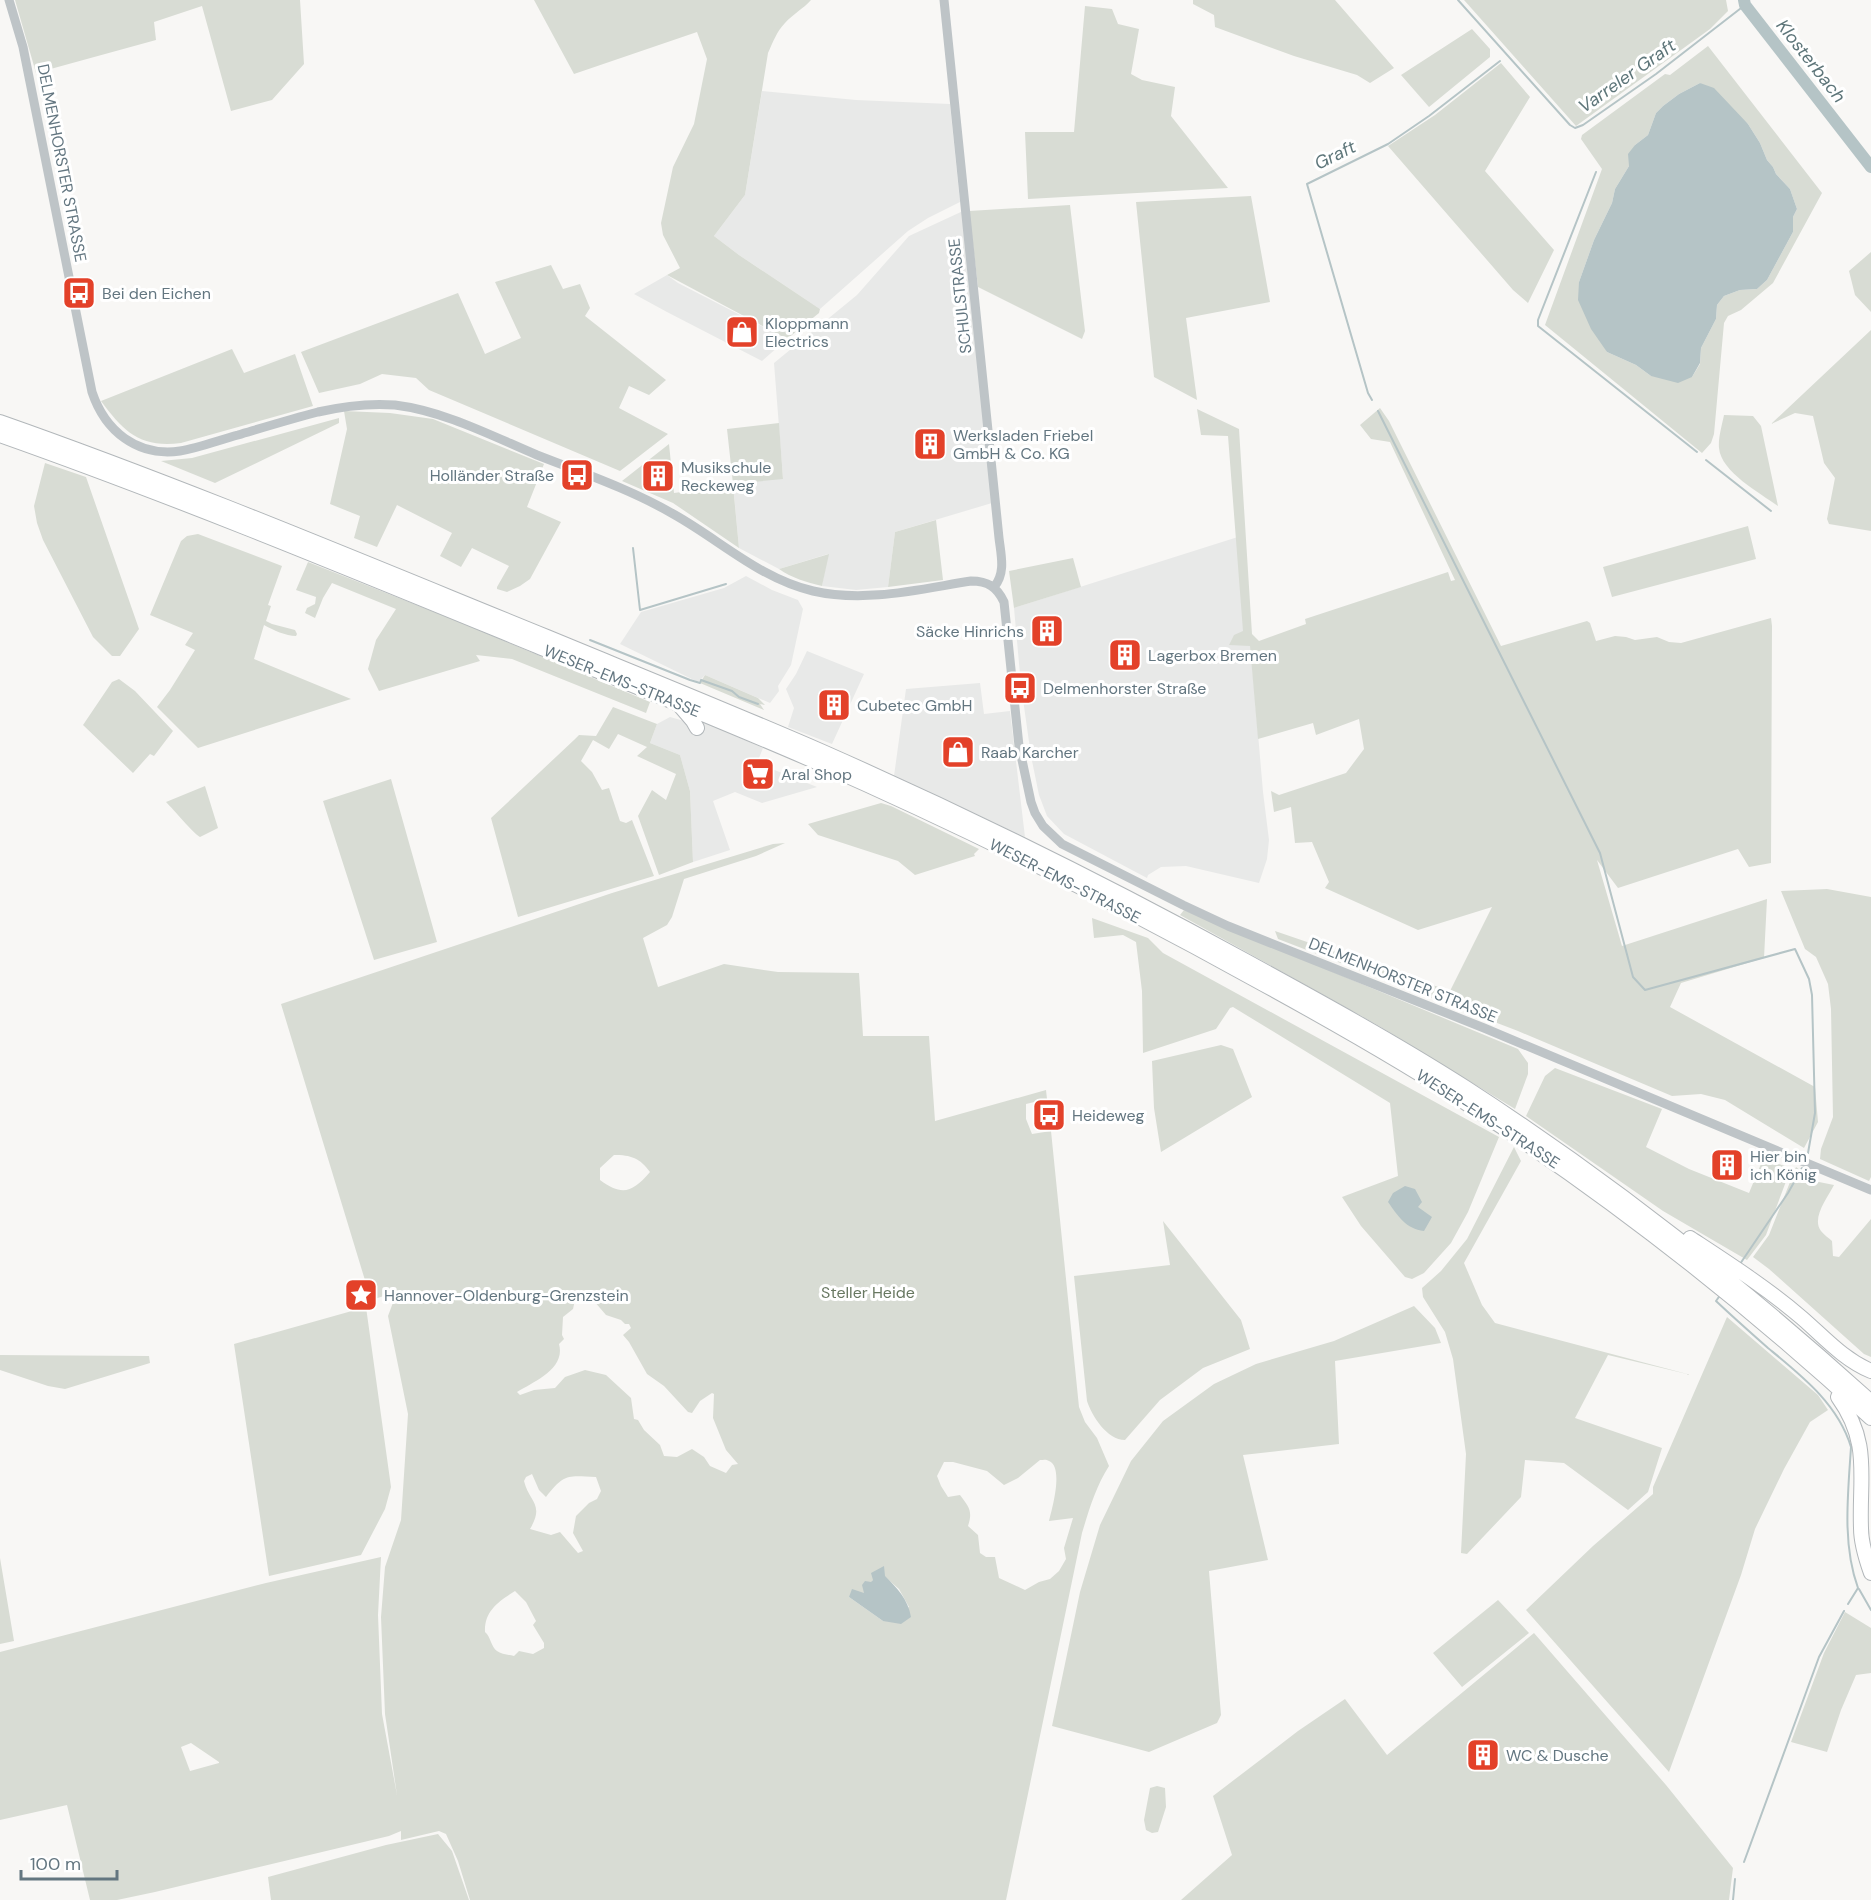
<svg xmlns="http://www.w3.org/2000/svg" width="1871" height="1900" viewBox="0 0 1871 1900" font-family="'DM Sans',sans-serif">
<style>
.built{fill:#e8e9e8}
.green{fill:#d8dcd4;fill-rule:evenodd}
.water{fill:#b5c4c6}
.lines{fill:none;stroke-linecap:round;stroke-linejoin:round}
.stream{stroke:#b5c4c6;stroke-width:2}
.river{stroke:#b5c4c6;stroke-width:12}
.motorway-casing{stroke:#b2b7ba;stroke-width:16}
.tertiary{stroke:#bec4c7;stroke-width:9}
.motorway{stroke:#fff;stroke-width:14}
.labels{text-anchor:middle;dominant-baseline:central;stroke-width:6;stroke-linejoin:round;paint-order:stroke}
.street-label{font-size:16px;fill:#637680;stroke:#fff}
.poi-label{font-size:16px;fill:#637680;stroke:#fff;text-anchor:start}
.park-label{font-size:16px;fill:#687861;stroke:#fff}
.water-label{font-size:18px;font-style:italic;fill:#5e767a;stroke:#fff}
</style>
<rect width="100%" height="100%" fill="#f8f7f5"/>
<!-- built -->
<path class="built" d="M762,91L856,100L950,104L960,202L928,218L908,231L820,309L739,255L714,236L745,195Z
M963,211L992,503L895,532L888,587L856,590L822,586L828,554L779,569L739,548L733,484L783,478L774,363L857,295L909,236Z
M667,275L678,283L787,339L762,361L667,312L634,294Z
M1241,536L1263,792L1269,840L1267,859L1259,883L1186,866L1161,867L1148,875L1147,878L1064,834L1047,816L1039,795L1031,756L1021,685L1014,608Z
M746,576L772,590L798,600L803,609L791,665L778,686L779,691L770,703L705,675L698,682L620,644L641,612L724,588Z
M807,651L864,674L832,744L788,727L794,708L786,689L796,674Z
M980,683L984,714L1010,711L1025,837L894,776L906,689Z
M670,717L702,726L704,722L763,748L757,763L817,787L762,803L735,792L713,801L730,850L693,862L690,791L680,755L650,743L657,724Z"/>
<!-- green -->
<path class="green" d="M15,0H300L304,64L272,100L231,111L202,6L154,22L156,40L36,73Z
M534,0H811C803,9 793,14 785,23C777,31 773,42 768,53L745,195L714,236L739,255L820,309L819,313L787,339L667,275L680,268L663,235L661,223L673,167L694,124L707,59L697,32L574,74Z
M1193,0H1335L1394,68L1370,83L1357,75L1294,56L1215,27L1214,15L1193,4Z
M1464,0H1726L1728,11L1710,29L1576,126Z
M1085,6L1112,9L1118,24L1139,29L1131,74L1142,80L1175,87L1171,116L1228,188L1028,199L1025,132H1074Z
M1472,29L1490,49V57L1429,107L1401,75Z
M1708,46L1822,193L1773,283L1741,310L1728,316L1724,323L1714,434L1711,443L1702,453L1545,325L1602,169L1581,139L1582,135L1665,74L1670,75ZM1700,83L1748,124L1760,143L1767,160L1773,167L1776,174L1790,189L1797,209L1793,217V232L1767,280L1757,289L1740,290L1724,296L1717,305L1716,319L1701,348L1700,364L1692,377L1651,376L1636,365L1607,352L1579,282L1594,240L1612,203L1615,189L1629,166L1635,145L1648,135L1656,113L1663,106L1679,94Z
M1501,63L1530,97L1485,171L1554,250L1528,303L1513,290L1388,146L1435,115Z
M1251,196L1270,302L1186,318L1197,400L1154,377L1136,202Z
M1070,205L1085,331L1082,339L978,287L969,211Z
M1871,252V312L1855,295L1849,271Z
M551,265L563,289L580,284L590,308L585,316L666,380L649,395L629,386L619,408L668,434L620,471L429,390L416,378L382,374L360,384L319,393L301,352L458,293L485,354L521,338L495,282Z
M1871,330V531L1829,524L1827,519L1835,478L1824,463L1813,416L1795,413L1771,424Z
M232,349L244,373L295,354L313,406L181,443C140,448 124,432 101,401Z
M1380,408L1389,421L1501,646L1587,621L1590,623L1596,641L1615,636L1626,637L1635,640L1657,637L1669,642L1681,643L1771,618L1772,626L1771,863L1749,867L1738,849L1618,888L1597,860L1622,946L1767,899L1764,958L1681,983L1670,1007L1815,1087L1818,1122L1804,1148L1725,1100L1701,1094L1672,1096L1518,1031L1278,939L1275,931L1450,991L1492,907L1418,930L1325,888L1329,882L1312,842L1295,843L1291,807L1274,812L1271,791L1279,795L1346,773L1364,749L1359,719L1316,735L1313,723L1258,739L1250,646L1229,645L1234,635L1243,631L1228,436L1201,435L1197,409L1239,429L1252,634L1259,641L1306,624L1305,619L1448,572L1451,581L1455,580L1390,442L1371,439L1360,425Z
M344,411L390,413L433,419L544,464L527,507L561,522L530,579L520,586L507,592L497,589V587L509,566L472,548L461,567L440,556L452,533L397,505L377,547L354,538L360,516L330,504L347,429Z
M1724,415L1753,416L1761,426L1778,506C1760,493 1721,472 1719,448C1718,438 1722,425 1724,415Z
M339,418V423L215,483L161,461L192,458Z
M779,423L783,479L733,484L727,429Z
M669,444L674,493L733,485L739,548L673,503L622,481Z
M45,463L86,477L139,629L120,656H112L93,637L43,540L37,523L34,506Z
M936,520L943,580L888,587L895,532Z
M1748,526L1756,559L1612,597L1603,567Z
M198,534L282,566L268,605L271,606L266,621L272,624L295,630L297,634L296,636C286,636 273,630 264,625L254,659L351,699L198,748L157,707L170,690L195,650L185,645L193,633L150,615L181,541L187,536Z
M829,554L822,586C806,582 792,578 779,569Z
M1073,558L1081,587L1014,608L1009,571Z
M308,562L457,621L650,702L646,713L512,659L476,655L480,661L379,691L368,669L376,640L396,609L332,583L323,598L315,618L305,613L307,608L315,604L316,597L296,590Z
M705,675L758,698L765,705L760,704L764,710L700,683Z
M119,679L135,691L173,731L154,756L150,754L133,773L83,725L112,682Z
M613,707L657,724L650,743L680,755L690,791L693,862L659,875L638,816L652,790L666,800L676,774L637,756L647,747L618,734L609,749L593,740L581,761L592,772L602,790L609,788L620,821L626,823L632,820L654,876L518,917L491,818L574,740L579,735L596,736Z
M391,779L437,942L374,960L323,801Z
M205,786L218,828L200,837C193,833 174,810 166,802Z
M881,803L891,806L979,849L974,854L975,856L915,875L898,861L818,835L808,824Z
M785,843L756,856L684,879L672,917L667,925L643,938L658,987L724,964L778,972L859,973L863,1036H929L935,1121L1046,1090L1047,1099L1026,1104V1119L1032,1134L1051,1131L1079,1407L1085,1422L1097,1438L1109,1466C1096,1486 1089,1510 1082,1533L1006,1900H470L458,1861L446,1834L439,1831L401,1840V1831L389,1836L155,1892L117,1900H90L67,1805L0,1820V1652L266,1583L381,1557L378,1615L382,1714L397,1795L385,1714L381,1617L385,1567L401,1520L408,1414L388,1316L397,1292L371,1300L281,1004L612,893L773,844ZM614,1155C631,1155 640,1158 650,1172C632,1193 622,1196 600,1180V1168ZM570,1294L594,1301L606,1315L621,1320L625,1324H629L631,1328L623,1335L629,1342L647,1374L664,1386L688,1412L692,1413L700,1401L712,1393L714,1394L713,1418L726,1450L738,1464L732,1465L726,1473L710,1466L704,1457L692,1449L677,1457L664,1456L660,1445L644,1430L638,1420L634,1419L631,1398L606,1375L585,1370L565,1377L555,1388L534,1390L520,1395L517,1392C533,1382 566,1369 559,1344L564,1339L562,1335L563,1317L573,1309L575,1300ZM1040,1460C1043,1460 1046,1459 1049,1461C1064,1467 1052,1509 1049,1521L1073,1518L1064,1548L1066,1559L1059,1571L1050,1579L1039,1582L1025,1590L999,1578L995,1557H986L980,1553L978,1535L968,1526C973,1511 969,1507 960,1495L948,1497L941,1486L937,1476L944,1462H953L987,1471L1004,1485L1018,1478ZM532,1474L539,1490L546,1497C565,1473 567,1476 596,1477L601,1491L597,1499L589,1503L576,1516L573,1533L583,1551L578,1553L560,1532L551,1535L530,1529C545,1504 529,1502 524,1481L526,1477ZM884,1576L899,1589L909,1607L883,1621L849,1597L864,1594L873,1580ZM515,1591L526,1602L536,1621L533,1625L544,1643V1648L533,1654L519,1651L514,1656C509,1655 501,1654 497,1651C491,1647 491,1637 485,1632C484,1611 499,1601 515,1591ZM191,1743L219,1762V1763L190,1771L181,1747Z
M1827,889L1871,897V1177L1869,1181L1820,1159L1821,1149L1833,1117L1831,1009L1828,984L1816,957L1805,949L1781,891Z
M1184,910L1518,1049L1528,1063V1074L1515,1109L1379,1026L1180,915Z
M1092,918L1148,938L1163,953L1499,1137L1468,1212L1451,1243L1424,1273L1412,1279L1405,1277L1361,1226L1342,1197L1398,1176L1390,1103L1233,1007L1230,1008L1216,1029L1143,1053L1142,991L1136,942L1123,935L1094,938Z
M1221,1045L1233,1049L1252,1097L1161,1152L1154,1108L1152,1061Z
M1555,1068L1662,1109L1646,1147L1689,1169L1749,1193L1763,1159L1791,1168L1766,1235L1747,1260L1663,1211L1526,1116L1545,1076Z
M1514,1147L1521,1161L1464,1263L1482,1305L1495,1323L1691,1375L1608,1355L1575,1418L1662,1448L1648,1492L1628,1510L1564,1463L1525,1460L1521,1497L1467,1554L1461,1553L1466,1454L1453,1359L1445,1332L1423,1297L1422,1288L1441,1271L1467,1239Z
M1796,1167L1814,1181L1834,1185C1828,1197 1811,1218 1821,1231C1824,1235 1829,1238 1832,1241L1833,1256L1839,1257L1871,1219V1357L1864,1354L1769,1269L1753,1257L1769,1235Z
M1163,1221L1241,1320L1250,1349L1203,1368L1160,1400L1125,1440C1107,1440 1092,1416 1087,1401L1074,1276L1170,1265Z
M1414,1306L1435,1328L1441,1343L1335,1361L1339,1444L1243,1455L1268,1560L1209,1571L1221,1715L1217,1723L1149,1752L1052,1726L1080,1592L1100,1525L1131,1461L1163,1421L1214,1384L1256,1364L1334,1341Z
M366,1307L391,1487L385,1509L361,1555L269,1576L234,1344Z
M1727,1317L1818,1395L1828,1410L1810,1422L1784,1469L1755,1529L1741,1575L1669,1772L1526,1610L1593,1546L1653,1494V1487Z
M0,1355L149,1356L150,1363L65,1389L48,1386L0,1370Z
M0,1558L14,1641L0,1644Z
M1498,1600L1529,1633L1462,1687L1433,1653Z
M1845,1612L1871,1628V1673L1856,1675L1841,1710L1827,1752L1791,1742L1824,1653Z
M1534,1633L1666,1785L1733,1868L1729,1900H1181L1232,1855L1213,1796L1298,1731L1345,1699L1387,1755Z
M1157,1786L1165,1788L1166,1807L1158,1832L1152,1833L1146,1830L1144,1820L1150,1788Z
M438,1834L452,1851L469,1900H271L268,1877L386,1845Z"/>
<!-- water -->
<path class="water" d="M1700,83L1714,88L1748,124L1760,143L1767,160L1773,167L1776,174L1790,189L1797,209L1793,217V232L1767,280L1757,289L1740,290L1724,296L1717,305L1716,319L1701,348L1700,363L1692,377L1678,383L1651,376L1636,365L1607,352L1591,329L1578,300L1579,282L1594,240L1612,203L1615,189L1629,166L1628,154L1635,145L1648,135L1656,113L1663,106L1679,94Z
M1405,1186L1415,1189L1422,1202L1418,1207L1432,1217L1424,1231C1406,1229 1398,1216 1388,1202L1393,1193Z
M884,1566L885,1576C897,1588 908,1599 911,1617L901,1624L883,1621L849,1597L852,1589L864,1593L862,1585L865,1581L871,1582L873,1580L871,1573Z"/>
<g class="lines">
<!-- stream -->
<path class="stream" d="M1458,0L1570,125L1575,128L1583,125L1656,74L1745,5
M1596,172L1538,320V326L1697,452
M1372,400L1368,393L1307,184L1388,144L1429,116L1500,61
M1378,411L1600,853L1633,977L1645,990L1795,949L1809,979L1812,995L1815,1113L1808,1153
M1706,460L1771,511
M633,548L640,610L726,584
M590,640L690,680L700,683L701,680L732,691L739,697L758,704
M1740,1264L1788,1193L1802,1168
M1721,1294L1716,1301C1733,1317 1751,1333 1768,1348C1802,1376 1838,1404 1851,1447C1848,1494 1842,1544 1858,1588L1848,1604
M1859,1589L1871,1610
M1744,1862L1819,1657L1844,1611
M1733,1900L1735,1879"/>
<!-- river -->
<path class="river" d="M1744,0L1745,5L1871,167"/>
<defs>
<path id="motorway" d="M0,422C185,487 365,563 547,637C639,675 731,712 823,752C966,815 1107,885 1244,960C1319,1001 1394,1042 1466,1088C1610,1181 1744,1287 1871,1402
M0,435C181,499 359,573 537,646C630,684 722,721 814,761C964,827 1111,900 1254,979C1329,1020 1404,1062 1475,1109C1616,1201 1747,1304 1871,1418
M681,707L693,721L697,728
M1690,1238C1728,1263 1767,1288 1802,1318C1825,1338 1843,1359 1871,1371
M1838,1397C1871,1443 1859,1476 1861,1528C1861,1542 1866,1559 1871,1573"/>
</defs>
<!-- motorway casing -->
<use href="#motorway" class="motorway-casing"/>
<!-- tertiary -->
<path class="tertiary" d="M9,0L23,47L92,392C105,431 137,457 180,451C199,448 219,440 238,435C265,427 291,419 318,412C344,406 369,403 395,405C444,411 492,436 537,455C583,473 632,490 675,515C721,541 761,579 813,591C866,603 920,589 971,581C988,581 997,587 1004,602L1019,746L1031,802L1035,813L1043,826L1062,844L1183,905L1228,926L1484,1028L1871,1190
M944,0L999,538C1001,555 1006,573 994,587"/>
<!-- motorway -->
<use href="#motorway" class="motorway"/>
</g>
<!-- icons -->
<defs>
<symbol id="bus-square" viewBox="-11 -11 22 22"><rect x="-9" y="-9" width="18" height="18" rx="4" fill="#e34129" stroke="#fff"/><path d="M-5-6H5V4H4V6H2V4H-2V6H-4V4H-5ZM-3.5-4V0h7V-4ZM-3.5 1.2v1.5H-2V1.2ZM2 1.2v1.5H3.5V1.2Z" fill="#fff"/></symbol>
<symbol id="shop-square" viewBox="-11 -11 22 22"><rect x="-9" y="-9" width="18" height="18" rx="4" fill="#e34129" stroke="#fff"/><path d="M-5-2.5h2.3a2.7 3.5 0 0 1 5.4 0H5L5.5 6h-11ZM-1.5-2.5h3a1.5 2.3 0 0 0-3 0Z" fill="#fff"/></symbol>
<symbol id="building-square" viewBox="-11 -11 22 22"><rect x="-9" y="-9" width="18" height="18" rx="4" fill="#e34129" stroke="#fff"/><path d="M-4-6H4V6H1V3H-1V6H-4ZM-2.5-4.3h1.7v1.8h-1.7ZM.8-4.3h1.7v1.8H.8ZM-2.5-1h1.7V.8h-1.7ZM.8-1h1.7V.8H.8Z" fill="#fff"/></symbol>
<symbol id="supermarket-square" viewBox="-11 -11 22 22"><rect x="-9" y="-9" width="18" height="18" rx="4" fill="#e34129" stroke="#fff"/><path d="M-6-5.5h2.5l.6 2H6L4.5 2H-2.5L-4.4-4H-6ZM-1.5 3.2a1.3 1.3 0 1 0 .1 0ZM3 3.2a1.3 1.3 0 1 0 .1 0Z" fill="#fff"/></symbol>
<symbol id="sight-square" viewBox="-11 -11 22 22"><rect x="-9" y="-9" width="18" height="18" rx="4" fill="#e34129" stroke="#fff"/><path d="M0-6L1.8-2.2L6-1.7L2.9 1.2L3.7 5.4L0 3.3L-3.7 5.4L-2.9 1.2L-6-1.7L-1.8-2.2Z" fill="#fff"/></symbol>
</defs>
<g fill-rule="evenodd">
<use href="#bus-square" x="60" y="274" width="38" height="38"/>
<use href="#shop-square" x="723" y="313" width="38" height="38"/>
<use href="#building-square" x="911" y="425" width="38" height="38"/>
<use href="#bus-square" x="558" y="456" width="38" height="38"/>
<use href="#building-square" x="639" y="457" width="38" height="38"/>
<use href="#building-square" x="1028" y="612" width="38" height="38"/>
<use href="#building-square" x="1106" y="636" width="38" height="38"/>
<use href="#bus-square" x="1001" y="669" width="38" height="38"/>
<use href="#building-square" x="815" y="686" width="38" height="38"/>
<use href="#shop-square" x="939" y="733" width="38" height="38"/>
<use href="#supermarket-square" x="739" y="755" width="38" height="38"/>
<use href="#bus-square" x="1030" y="1096" width="38" height="38"/>
<use href="#building-square" x="1708" y="1146" width="38" height="38"/>
<use href="#sight-square" x="342" y="1276" width="38" height="38"/>
<use href="#building-square" x="1464" y="1736" width="38" height="38"/>
</g>
<g class="labels">
<!-- street labels -->
<g class="street-label">
<text transform="translate(62 163) rotate(79)">DELMENHORSTER STRASSE</text>
<text transform="translate(960 296) rotate(-96)">SCHULSTRASSE</text>
<text transform="translate(622 681) rotate(22)">WESER-EMS-STRASSE</text>
<text transform="translate(1065 881) rotate(27)">WESER-EMS-STRASSE</text>
<text transform="translate(1403 980) rotate(22)">DELMENHORSTER STRASSE</text>
<text transform="translate(1488 1119) rotate(33)">WESER-EMS-STRASSE</text>
</g>
<!-- poi labels -->
<g class="poi-label">
<text x="102" y="293">Bei den Eichen</text>
<text x="765" y="323">Kloppmann<tspan x="765" dy="18">Electrics</tspan></text>
<text x="953" y="435">Werksladen Friebel<tspan x="953" dy="18">GmbH &amp; Co. KG</tspan></text>
<text x="681" y="467">Musikschule<tspan x="681" dy="18">Reckeweg</tspan></text>
<text x="554" y="475" text-anchor="end">Holländer Straße</text>
<text x="1024" y="631" text-anchor="end">Säcke Hinrichs</text>
<text x="1148" y="655">Lagerbox Bremen</text>
<text x="1043" y="688">Delmenhorster Straße</text>
<text x="857" y="705">Cubetec GmbH</text>
<text x="981" y="752">Raab Karcher</text>
<text x="781" y="774">Aral Shop</text>
<text x="1072" y="1115">Heideweg</text>
<text x="1750" y="1156">Hier bin<tspan x="1750" dy="18">ich König</tspan></text>
<text x="384" y="1295">Hannover-Oldenburg-Grenzstein</text>
<text x="1506" y="1755">WC &amp; Dusche</text>
</g>
<!-- park labels -->
<g class="park-label">
<text x="868" y="1292">Steller Heide</text>
</g>
<!-- water labels -->
<g class="water-label">
<text transform="translate(1811 61) rotate(52)">Klosterbach</text>
<text transform="translate(1627 76) rotate(-35)">Varreler Graft</text>
<text transform="translate(1335 155) rotate(-26)">Graft</text>
</g>
</g>
<!-- scale -->
<path d="M21 1870v9h96v-9" fill="none" stroke="#637680" stroke-width="3"/>
<text x="30" y="1870" font-size="18" fill="#637680" stroke="#ffffff" stroke-width="4.5" paint-order="stroke">100 m</text>
</svg>
